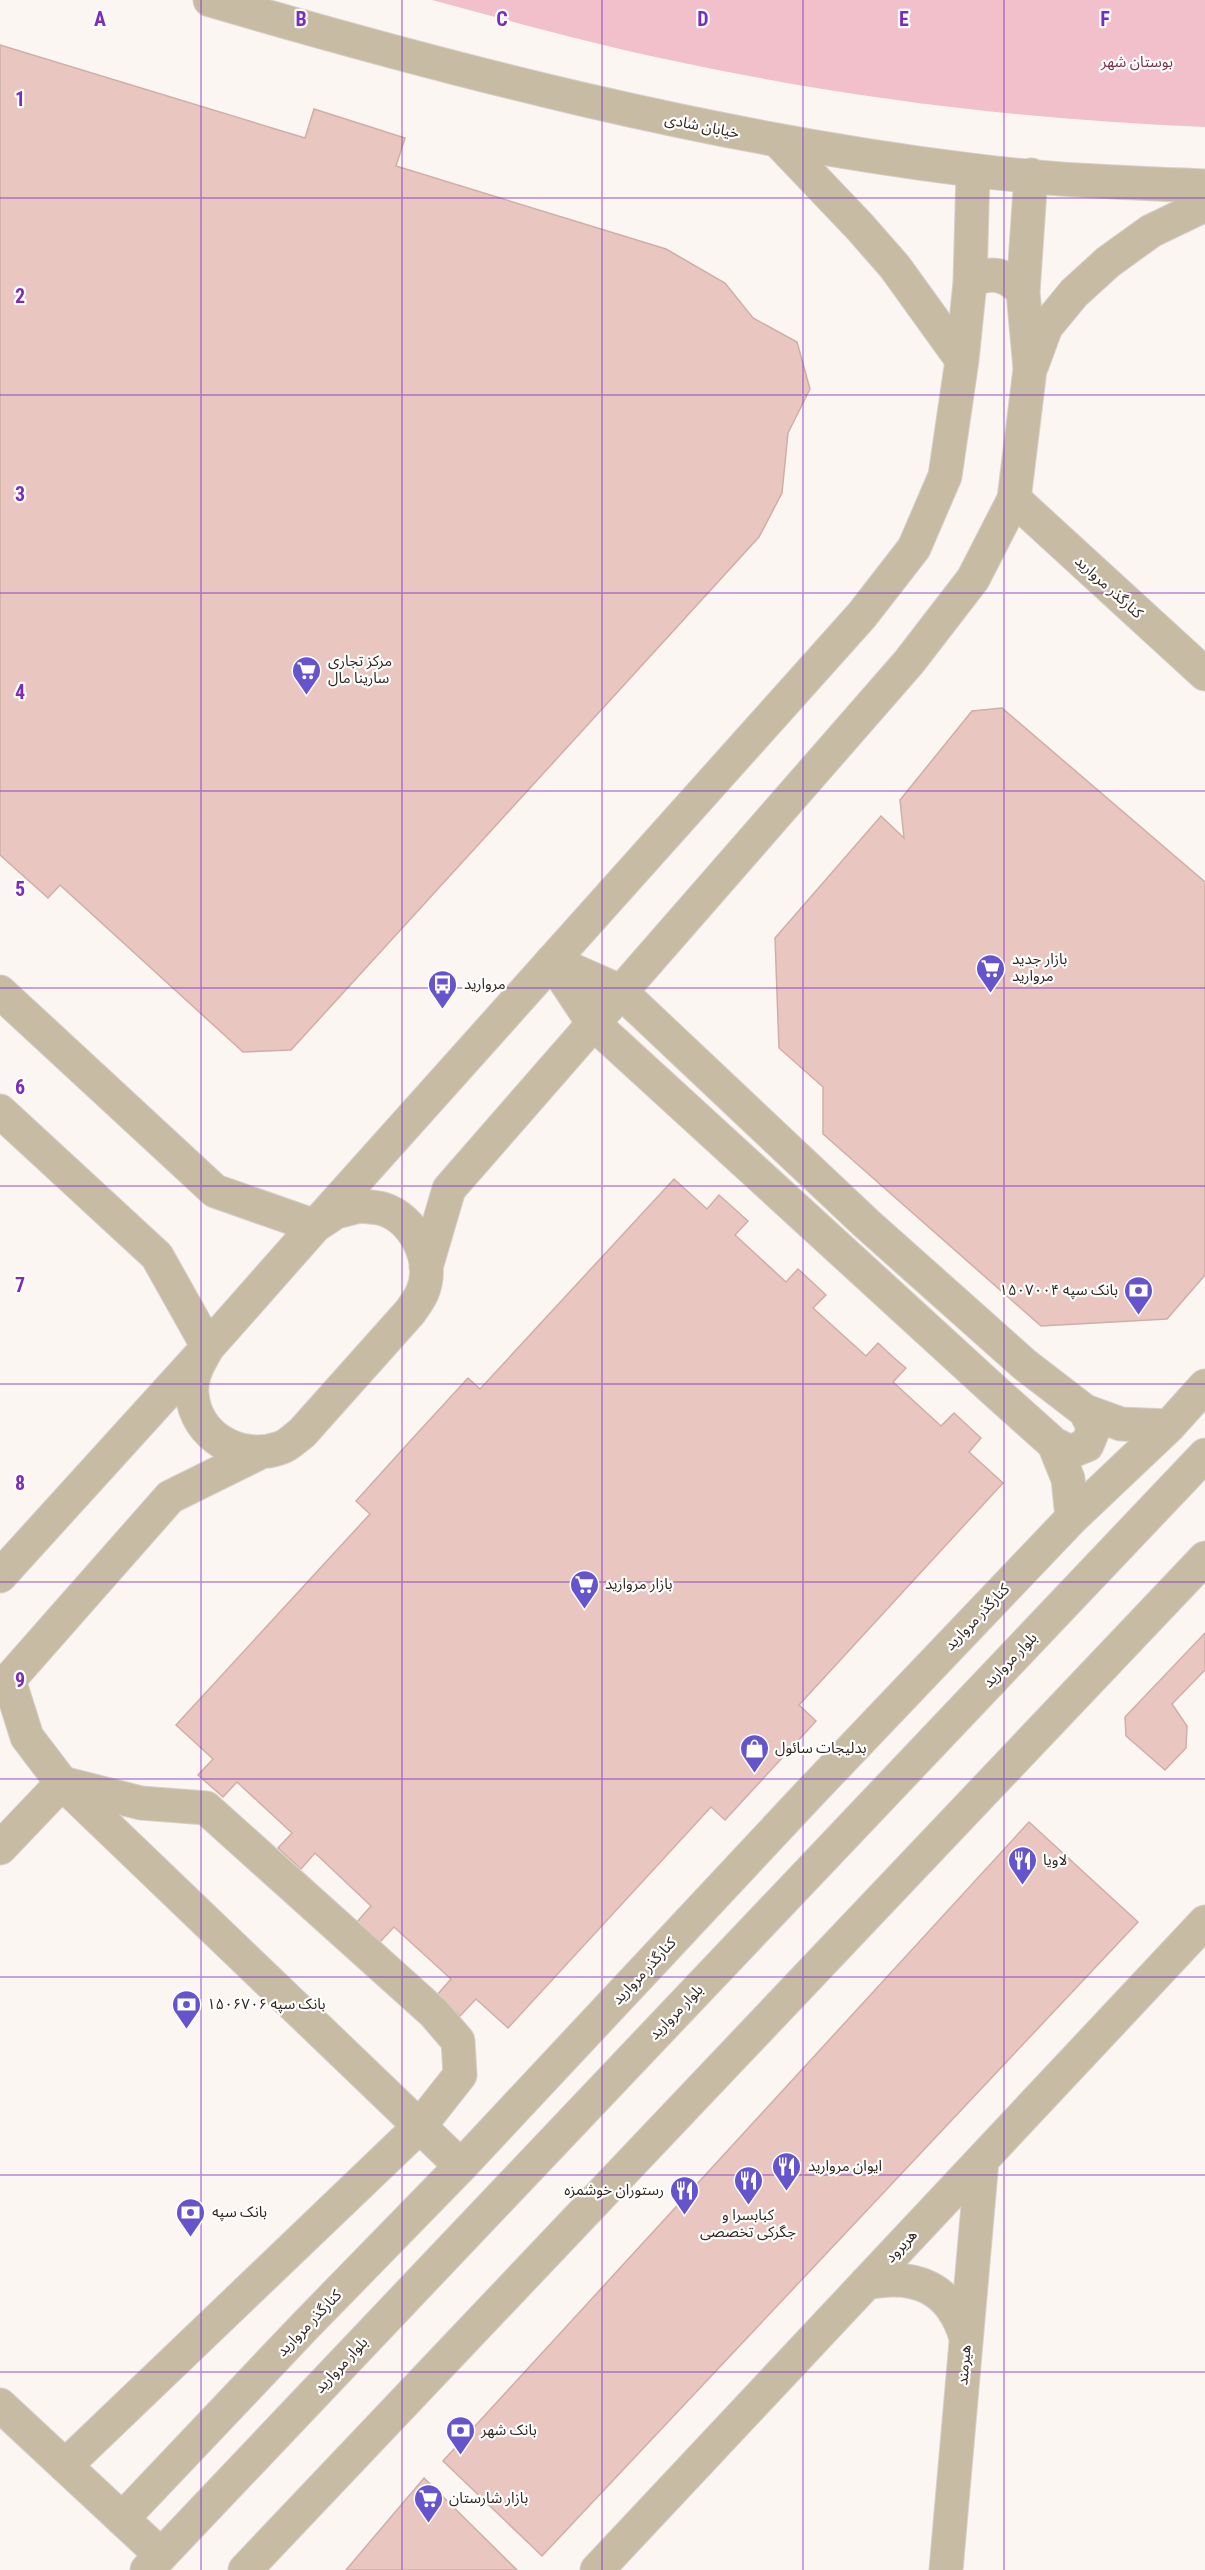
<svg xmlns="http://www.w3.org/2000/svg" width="1205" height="2570" viewBox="0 0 1205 2570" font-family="'Roboto Condensed','Noto Sans Arabic',sans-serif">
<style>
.green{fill:#f1c0ca}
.building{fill:#e9c6c0;stroke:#d0aea8;stroke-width:1.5}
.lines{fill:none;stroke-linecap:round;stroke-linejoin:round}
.minor-casing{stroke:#d7d1cc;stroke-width:35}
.tertiary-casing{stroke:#d7d1cc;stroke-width:35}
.minor{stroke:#c8bba3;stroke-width:33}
.tertiary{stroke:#c8bba3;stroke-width:33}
.grid{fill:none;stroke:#7b2cbf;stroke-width:1.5;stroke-opacity:0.55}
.labels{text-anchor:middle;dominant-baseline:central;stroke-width:4.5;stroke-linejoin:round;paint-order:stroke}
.park-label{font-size:15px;fill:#7d2f47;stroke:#fff}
.street-label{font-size:15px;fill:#31261f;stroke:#fff}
.poi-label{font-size:15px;fill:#31261f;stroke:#fff;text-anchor:start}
.grid-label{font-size:20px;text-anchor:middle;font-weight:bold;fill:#7b2cbf;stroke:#fff;stroke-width:4.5;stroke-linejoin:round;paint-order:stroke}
</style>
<rect width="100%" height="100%" fill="#fcf6f2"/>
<!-- green -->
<path class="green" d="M432,0H1205V127C1028,120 852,99 679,62C596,45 514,22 432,0Z"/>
<!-- building -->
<path class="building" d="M0,45L305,138L314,109L405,138L396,166L666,249L725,283L753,318L797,342L810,389L788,433L782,493L759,537L291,1050L243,1052L60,885L48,898L0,855Z
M1002,708L1205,882V1275L1167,1319L1041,1326L823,1134V1087L779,1048L775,938L881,816L904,838L900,800L972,711Z
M674,1179L707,1209L719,1195L748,1221L735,1235L786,1282L798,1269L826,1295L813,1308L866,1356L878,1343L893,1357L906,1368L893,1382L941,1426L954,1413L967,1425L981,1438L969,1452L1003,1483L799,1705L816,1721L725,1820L711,1807L508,2028L476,1999L460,2016L444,2002L437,1995L451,1979L394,1927L380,1942L370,1933L357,1922L371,1906L315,1853L301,1869L278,1848L292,1833L237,1782L223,1797L198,1775L213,1759L176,1725L370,1514L356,1501L412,1439L468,1378L480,1389Z
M1205,1633V1670L1172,1704L1187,1726L1186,1748L1165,1770L1126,1736L1125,1717Z
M1029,1822L1138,1922L542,2556L443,2461Z
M424,2478L517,2570H346Z"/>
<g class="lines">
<defs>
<path id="minor" d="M1014,499L1205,674
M552,961L620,991L867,1224L1024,1364L1085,1411L1094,1428L1087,1445L1070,1452L1054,1444L997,1393L593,1023Z
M1085,1411L1121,1424L1169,1426
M1054,1444L1068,1479L1072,1518
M9,1680L27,1737L62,1783L461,2166
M0,1848L62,1783L141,1803L206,1808L434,2013L458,2041L460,2075L419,2127L65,2466
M866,2283C915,2273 951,2287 966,2338
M0,2405L161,2555
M122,2519L305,2326L461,2166L808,1795L1072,1518L1169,1426L1205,1386
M597,2570L1205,1922
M946,2570L982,2160"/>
<path id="tertiary" d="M210,0C460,73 712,138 971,170C1048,180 1127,183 1205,186
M779,142L860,227L895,267L962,360
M970,282C990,270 1008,274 1023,292
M1032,365L1046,327L1074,293L1108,262L1151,231L1205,205
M0,992L215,1191L315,1226L862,615L914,548L945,476L962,360L970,282L973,171
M0,1111L157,1256L208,1347L0,1576
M360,1206C367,1207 376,1207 383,1209C415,1219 436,1262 422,1293C419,1300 414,1306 410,1312L302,1433C295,1438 288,1446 280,1448C240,1462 196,1437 192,1394C190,1376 200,1361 208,1347L315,1226L336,1212Z
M426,1267L449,1189L909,662L973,579L1014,499L1030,369L1023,292L1031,175
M0,1690L170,1497L259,1453
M147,2570L1205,1455
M245,2570L1205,1558"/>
</defs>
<!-- minor casing -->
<use href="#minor" class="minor-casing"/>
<!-- tertiary casing -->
<use href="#tertiary" class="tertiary-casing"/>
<!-- minor -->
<use href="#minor" class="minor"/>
<!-- tertiary -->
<use href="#tertiary" class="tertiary"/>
</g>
<!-- grid -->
<path class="grid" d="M201,0V2570M402,0V2570M602,0V2570M803,0V2570M1004,0V2570M0,198H1205M0,395H1205M0,593H1205M0,791H1205M0,988H1205M0,1186H1205M0,1384H1205M0,1582H1205M0,1779H1205M0,1977H1205M0,2175H1205M0,2372H1205"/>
<!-- icons -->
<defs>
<symbol id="supermarket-pin" viewBox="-11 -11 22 30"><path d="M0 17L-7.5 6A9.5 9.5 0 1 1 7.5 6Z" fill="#6654cd" stroke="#fff"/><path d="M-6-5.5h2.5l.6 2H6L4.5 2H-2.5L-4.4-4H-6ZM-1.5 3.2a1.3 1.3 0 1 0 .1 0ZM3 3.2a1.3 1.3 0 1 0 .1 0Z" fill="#fff"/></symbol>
<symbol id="bus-pin" viewBox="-11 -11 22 30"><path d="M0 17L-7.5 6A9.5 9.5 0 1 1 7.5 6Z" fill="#6654cd" stroke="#fff"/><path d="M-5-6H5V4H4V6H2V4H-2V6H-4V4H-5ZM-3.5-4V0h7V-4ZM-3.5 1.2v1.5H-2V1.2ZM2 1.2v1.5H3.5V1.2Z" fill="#fff"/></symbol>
<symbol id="bank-pin" viewBox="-11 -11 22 30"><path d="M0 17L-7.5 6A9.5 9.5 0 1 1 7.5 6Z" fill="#6654cd" stroke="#fff"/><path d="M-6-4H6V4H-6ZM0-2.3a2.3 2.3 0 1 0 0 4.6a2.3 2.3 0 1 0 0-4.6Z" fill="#fff"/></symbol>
<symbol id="shop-pin" viewBox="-11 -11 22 30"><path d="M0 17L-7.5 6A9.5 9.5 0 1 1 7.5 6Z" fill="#6654cd" stroke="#fff"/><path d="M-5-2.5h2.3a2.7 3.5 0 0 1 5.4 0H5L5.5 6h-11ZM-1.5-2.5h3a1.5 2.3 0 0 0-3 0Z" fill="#fff"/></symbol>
<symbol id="restaurant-pin" viewBox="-11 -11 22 30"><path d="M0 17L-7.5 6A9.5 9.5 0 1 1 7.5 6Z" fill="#6654cd" stroke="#fff"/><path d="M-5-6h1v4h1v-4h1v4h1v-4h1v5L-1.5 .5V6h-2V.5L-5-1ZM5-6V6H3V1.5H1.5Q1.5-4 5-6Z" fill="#fff"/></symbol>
</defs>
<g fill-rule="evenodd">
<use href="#supermarket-pin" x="290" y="654" width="33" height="45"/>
<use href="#supermarket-pin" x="974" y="952" width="33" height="45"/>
<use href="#bus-pin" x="426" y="968" width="33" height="45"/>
<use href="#bank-pin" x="1122" y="1274" width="33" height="45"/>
<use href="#supermarket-pin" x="568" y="1568" width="33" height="45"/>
<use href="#shop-pin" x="738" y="1732" width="33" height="45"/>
<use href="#restaurant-pin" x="1006" y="1844" width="33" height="45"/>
<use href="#bank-pin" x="170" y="1988" width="33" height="45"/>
<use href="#restaurant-pin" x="770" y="2150" width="33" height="45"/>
<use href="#restaurant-pin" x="732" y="2164" width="33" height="45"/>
<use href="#restaurant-pin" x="668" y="2174" width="33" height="45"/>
<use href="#bank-pin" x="174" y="2196" width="33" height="45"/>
<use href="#bank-pin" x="444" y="2414" width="33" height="45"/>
<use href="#supermarket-pin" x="412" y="2482" width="33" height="45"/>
</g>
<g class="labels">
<!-- park labels -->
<g class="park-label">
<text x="1137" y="62">بوستان شهر</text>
</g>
<!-- street labels -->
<g class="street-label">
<text transform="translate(702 126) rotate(11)">خیابان شادی</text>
<text transform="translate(1109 587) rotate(42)">کنارگذر مروارید</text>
<text transform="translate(977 1617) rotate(-46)">کنارگذر مروارید</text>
<text transform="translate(1010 1660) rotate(-46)">بلوار مروارید</text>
<text transform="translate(644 1971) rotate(-47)">کنارگذر مروارید</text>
<text transform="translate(676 2012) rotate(-46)">بلوار مروارید</text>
<text transform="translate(901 2246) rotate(-47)">هریرود</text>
<text transform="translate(309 2323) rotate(-46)">کنارگذر مروارید</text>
<text transform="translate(341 2365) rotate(-47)">بلوار مروارید</text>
<text transform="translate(964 2365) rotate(-85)">هیرمند</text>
</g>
<!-- poi labels -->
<g class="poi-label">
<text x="328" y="661">مرکز تجاری<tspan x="328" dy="17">سارینا مال</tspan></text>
<text x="1012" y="959">بازار جدید<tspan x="1012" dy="17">مروارید</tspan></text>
<text x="464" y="984">مروارید</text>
<text x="1118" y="1290" text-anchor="end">بانک سپه ۱۵۰۷۰۰۴</text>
<text x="605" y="1584">بازار مروارید</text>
<text x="775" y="1748">بدلیجات سائول</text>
<text x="1043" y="1860">لاویا</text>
<text x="207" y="2004">بانک سپه ۱۵۰۶۷۰۶</text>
<text x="808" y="2166">ایوان مروارید</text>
<text x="664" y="2190" text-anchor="end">رستوران خوشمزه</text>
<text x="212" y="2212">بانک سپه</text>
<text x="748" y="2215" text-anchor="middle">کبابسرا و<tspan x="748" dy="17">جگرکی تخصصی</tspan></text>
<text x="481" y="2430">بانک شهر</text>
<text x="449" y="2498">بازار شارستان</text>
</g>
</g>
<g class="grid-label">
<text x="100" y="26">A</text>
<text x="301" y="26">B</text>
<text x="502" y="26">C</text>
<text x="703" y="26">D</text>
<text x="904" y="26">E</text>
<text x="1105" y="26">F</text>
<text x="20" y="106">1</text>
<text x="20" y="303">2</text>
<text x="20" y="501">3</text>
<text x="20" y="699">4</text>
<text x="20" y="896">5</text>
<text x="20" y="1094">6</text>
<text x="20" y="1292">7</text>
<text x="20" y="1490">8</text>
<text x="20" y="1687">9</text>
</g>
</svg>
